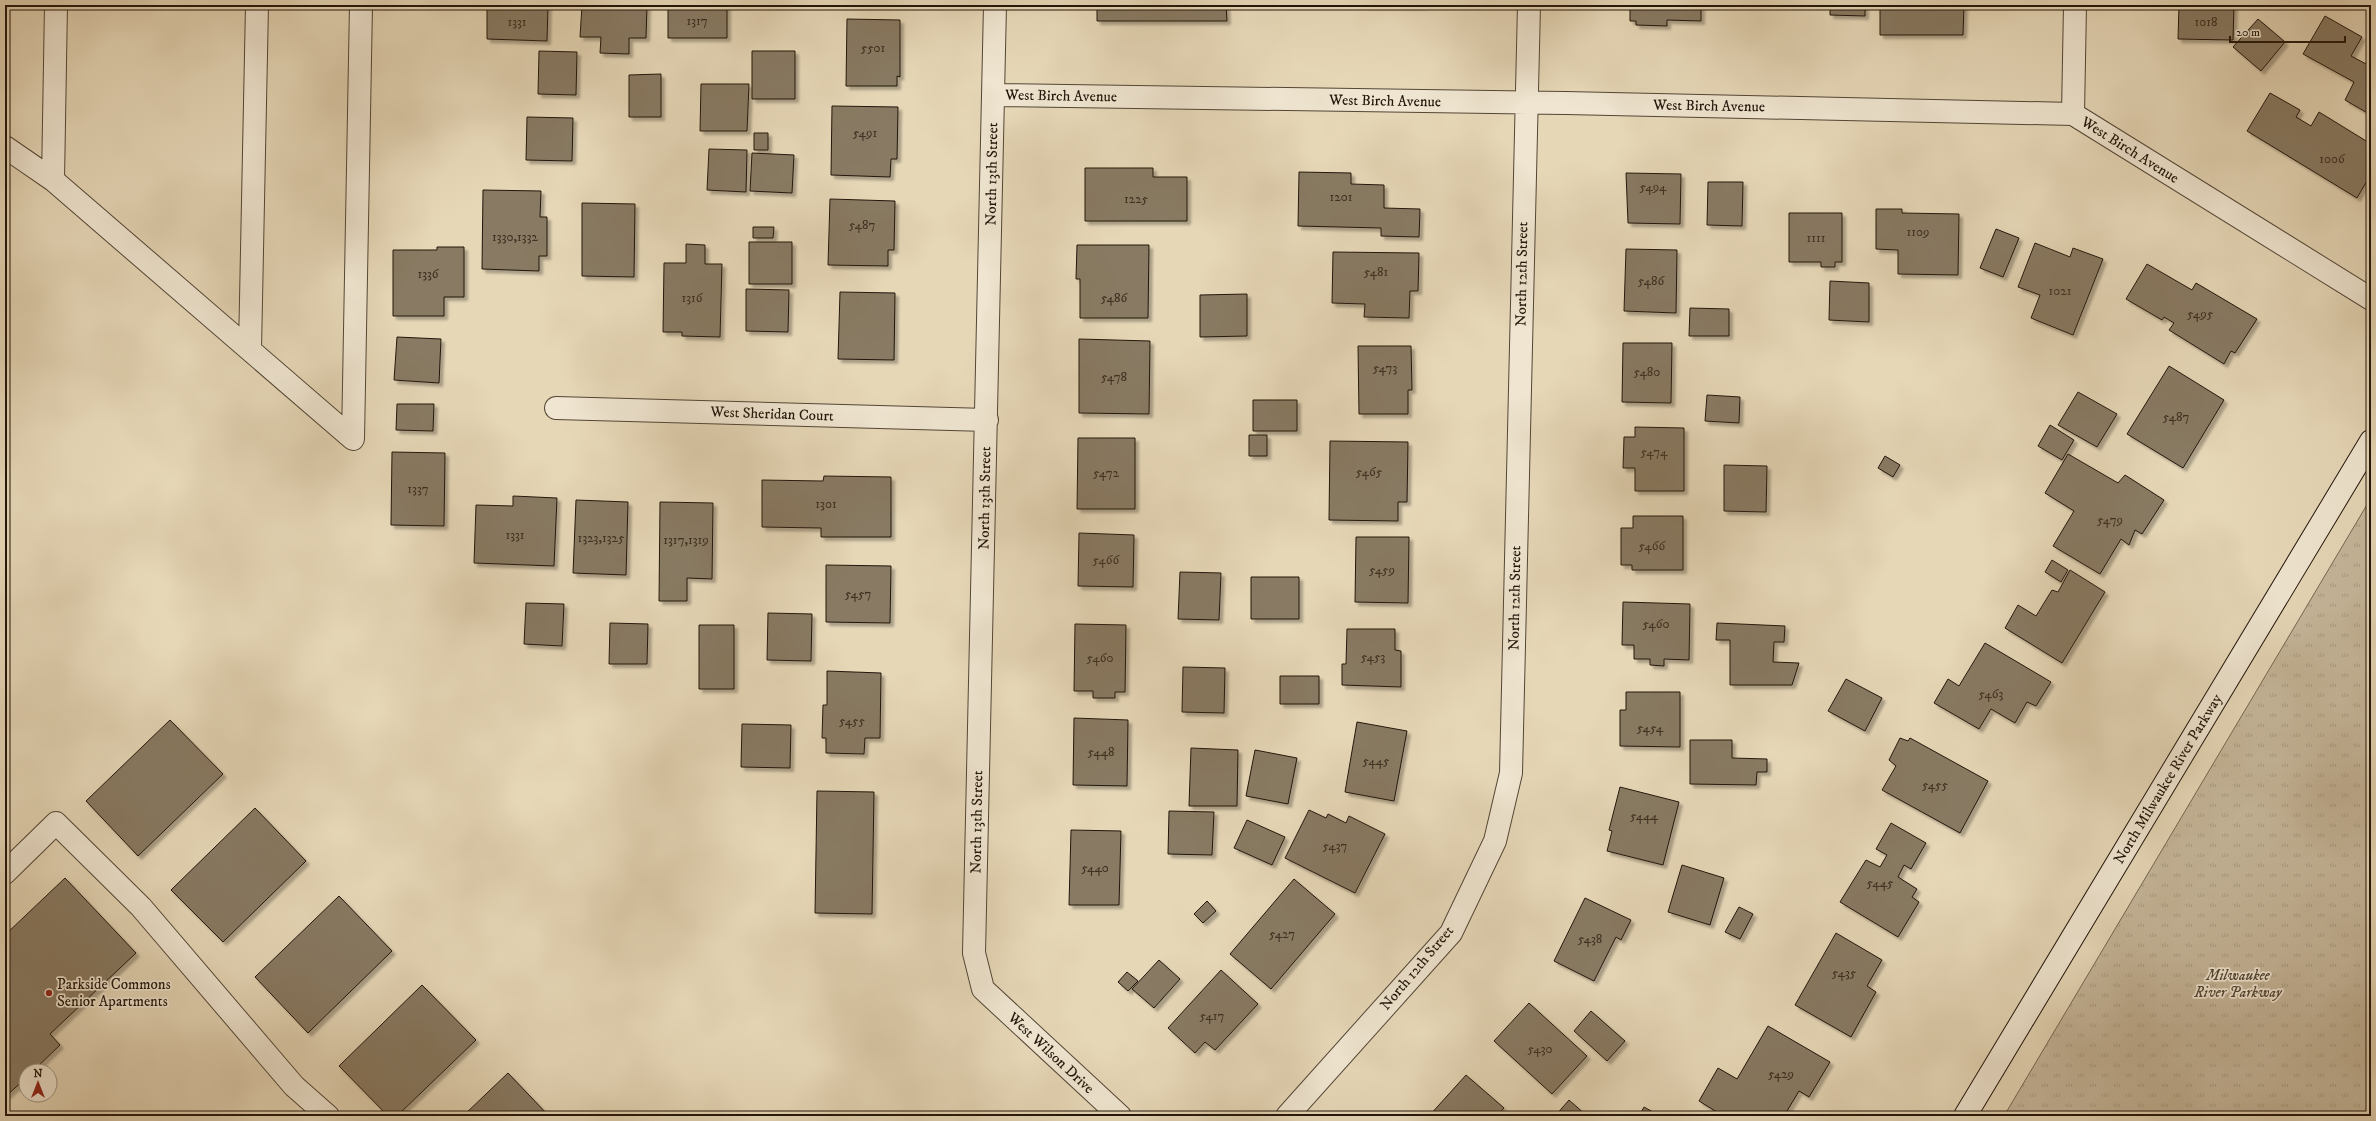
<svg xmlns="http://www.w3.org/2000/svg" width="2376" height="1121" viewBox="0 0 2376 1121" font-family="'IM FELL DW Pica',serif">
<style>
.park{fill:url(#park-tufts);stroke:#746652}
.building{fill:#887a64;stroke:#22160b;filter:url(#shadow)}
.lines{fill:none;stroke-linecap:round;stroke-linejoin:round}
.lane-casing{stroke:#534636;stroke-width:24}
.street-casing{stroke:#534636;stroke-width:24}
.secondary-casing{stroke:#22160b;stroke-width:24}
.lane{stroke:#efe5d0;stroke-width:22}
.street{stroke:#efe5d0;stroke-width:22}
.secondary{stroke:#efe5d0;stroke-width:22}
.poi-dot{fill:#8f2418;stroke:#efe5d0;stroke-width:1.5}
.labels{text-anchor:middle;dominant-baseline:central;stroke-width:3.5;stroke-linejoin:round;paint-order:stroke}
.number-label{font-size:13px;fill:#3c2f21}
.street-label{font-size:15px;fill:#22160b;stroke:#efe5d0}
.park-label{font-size:15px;font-style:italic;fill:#534636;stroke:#efe5d0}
.poi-label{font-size:15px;fill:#22160b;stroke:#efe5d0;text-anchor:start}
</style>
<defs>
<pattern id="park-tufts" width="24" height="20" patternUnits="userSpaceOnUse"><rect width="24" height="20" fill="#c5b69a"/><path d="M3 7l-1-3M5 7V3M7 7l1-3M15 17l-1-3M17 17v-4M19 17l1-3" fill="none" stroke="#a99c83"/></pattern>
<filter id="shadow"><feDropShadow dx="3.5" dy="3.5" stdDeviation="1" flood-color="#0004"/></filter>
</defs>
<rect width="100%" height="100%" fill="#e6d7b7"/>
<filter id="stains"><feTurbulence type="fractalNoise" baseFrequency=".005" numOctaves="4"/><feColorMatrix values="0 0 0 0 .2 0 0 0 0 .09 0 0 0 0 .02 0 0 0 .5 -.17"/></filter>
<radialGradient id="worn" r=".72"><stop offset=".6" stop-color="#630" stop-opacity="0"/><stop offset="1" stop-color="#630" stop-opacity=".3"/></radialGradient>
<!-- park -->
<path class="park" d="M2371,498V1116H2004Z"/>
<!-- building -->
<path class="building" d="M487,5H548L547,41L487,39Z
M582,5H647L646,38H629V54L600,53L601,37H580Z
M668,5H727V38H668Z
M1097,5H1226L1227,21H1097Z
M1366,5H1422V6Z
M1630,5H1701V21L1667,20V26L1636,25V21H1630Z
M1830,5H1865V16L1830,15Z
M1880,5H1964L1963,35H1880Z
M2179,5H2234L2233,40L2178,39Z
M2325,16L2362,37L2351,56L2368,65L2371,60V115L2345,100L2354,82L2303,54Z
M847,19L900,20V77L897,76V86H846Z
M2258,19L2285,42L2261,71L2233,47Z
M539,51L577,52L576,95L538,94Z
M752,51H795V99H752Z
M661,74V117H629V75Z
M701,84H749L747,131H700Z
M2270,93L2300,110L2296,117L2311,126L2319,112L2371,144V174L2357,198L2247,131Z
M832,106L898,107L897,159H891L890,177L831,175Z
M527,117L573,118L572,161L526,160Z
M754,133H768V150H754Z
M709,149L747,150L746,192L707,190Z
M752,153L794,155L792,193L750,191Z
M1085,168H1153V177H1187V221H1085Z
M1299,172L1351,173V184L1384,185V208L1420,209L1419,237L1381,236V228L1298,226Z
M1626,173L1681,174L1680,224L1628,223Z
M1708,182H1743L1742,226L1707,225Z
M483,190L541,191L540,217H547V256H539V271L482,269Z
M830,199L895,201L894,250H888V266L828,265Z
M582,203L635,204L634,277L582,276Z
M1876,209H1902V213L1959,214L1958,275L1898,274V250L1876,249Z
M1789,213H1842V262H1835V267H1821V262H1789Z
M753,227H774L773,238H753Z
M1996,229L2019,238L2003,277L1980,268Z
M749,242H792V284H749Z
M2035,243L2070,257L2073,248L2103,259L2073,335L2031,318L2040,295L2018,287Z
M686,244L705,245V264H722L720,337L682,336V332H663L664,263H686Z
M1077,245H1149L1148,318H1080V279H1076Z
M437,247H464V297H444V316H393V250H437Z
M1626,249L1677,250L1676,313L1624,311Z
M1333,252L1419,253L1418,291H1410L1409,318L1364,317L1365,304L1332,303Z
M2147,264L2192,290L2196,283L2257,319L2235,353L2231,351L2224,364L2169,330L2174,323L2164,317L2162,320L2126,299Z
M1830,281L1869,283V322L1829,320Z
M746,289L789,290L788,332L746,331Z
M840,292L895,293L894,360L838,359Z
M1247,294V336L1200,337V295Z
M1690,308L1729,309V336H1689Z
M397,337L441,339L439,383L394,380Z
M1079,339L1150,341L1149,414L1079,413Z
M1623,343H1672L1671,403L1622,402Z
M1358,346H1411L1412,390H1408V414H1359Z
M2169,366L2224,400L2183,468L2127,434Z
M2078,392L2117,414L2097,447L2058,425Z
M1707,395L1740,397L1739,423L1705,421Z
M1253,400H1297V431H1253Z
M397,404H434L433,431L396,430Z
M2050,425L2074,440L2062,460L2038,446Z
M1635,427L1684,428V491H1635V468H1623L1624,437H1635Z
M1249,435H1267V456H1249Z
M1078,438H1135V509H1077Z
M1330,441L1408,442L1407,502H1398V521L1329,520Z
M392,452L445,453L444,526L391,525Z
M2068,454L2118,483L2125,475L2164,500L2142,534L2135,530L2129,545L2121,539L2100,574L2053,546L2074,511L2045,493Z
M1885,456L1900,465L1893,477L1878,468Z
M1724,465L1767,466L1766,512L1724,511Z
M824,476L891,477V537H821V528L762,527V480L823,481Z
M513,496L557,498L554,566L474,563L476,505L513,506Z
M576,500L628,502L626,575L573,573Z
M660,502L713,503L712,579L687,578V601H659Z
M1633,516H1683V570H1632V565H1621V528H1633Z
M1079,533L1134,535L1133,587L1078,586Z
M1356,537H1409L1408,603L1355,602Z
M2052,560L2068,570L2061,582L2045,572Z
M826,565L891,566L890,623L826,622Z
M2070,570L2105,592L2062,663L2005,628L2018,605L2036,616L2052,590L2058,592Z
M1180,572L1221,573L1219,620L1178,619Z
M1251,577H1299V619H1251Z
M1623,602L1690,604L1689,660L1664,659V666L1650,665V659H1634V645H1622Z
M526,603L564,604L562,646L524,644Z
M768,613L812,614L811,661L767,660Z
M610,623L648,624L647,664H609Z
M1717,623L1785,626L1784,642H1774L1773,662L1799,663L1792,685H1730V640H1716Z
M1075,624L1126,625L1125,692H1115V698H1093V691H1074Z
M699,625H734V689H699Z
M1347,629H1395V650L1401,651V687L1342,685V664H1346Z
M1985,643L2051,682L2036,706L2027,702L2015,723L1991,709L1979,729L1934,703L1948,679L1959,686Z
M1183,667L1225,668L1224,713L1182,712Z
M827,671L881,673L880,738H865L864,754L826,753V738H822L823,705H827Z
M1280,676H1319V704H1280Z
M1846,679L1882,698L1865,731L1828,711Z
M1626,692H1680V747L1620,746V710H1626Z
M1074,718L1128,720L1127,786L1073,785Z
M170,720L223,774L138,856L86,801Z
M1357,722L1407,731L1394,801L1345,792Z
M742,724L791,725L790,768L741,767Z
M1900,738L1908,741L1910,738L1988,781L1960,833L1882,790L1896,766L1889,760Z
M1690,740H1732V758L1767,759V772H1757L1756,785L1690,784Z
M1191,748L1238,750L1237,806H1189Z
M1255,750L1297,758L1288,804L1246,796Z
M1620,787L1679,802L1663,865L1607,851L1612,831L1609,830Z
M817,791L874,792L872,914L815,913Z
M255,808L306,861L223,942L171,890Z
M1309,810L1326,818L1328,814L1346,823L1349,816L1385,834L1355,893L1285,858Z
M1169,811L1214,812L1212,855L1168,854Z
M1247,820L1285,837L1272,865L1234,848Z
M1891,823L1926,843L1911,869L1904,865L1898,877L1917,889L1912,897L1919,902L1898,937L1840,902L1866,860L1880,867L1887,855L1876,849Z
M1071,830L1121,831L1119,905H1069Z
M1682,865L1724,878L1710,925L1668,912Z
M65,878L136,953L50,1034L60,1045L33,1071H26V1078L5,1097V935Z
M1294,879L1335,914L1271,989L1230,954Z
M339,896L392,951L308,1033L255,977Z
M1585,898L1631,920L1621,940L1616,937L1594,981L1554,961Z
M1207,901L1216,911L1203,923L1194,914Z
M1739,907L1753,914L1740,939L1725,932Z
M1836,933L1882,960L1867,986L1876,992L1851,1037L1795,1005Z
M1159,960L1180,979L1154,1008L1132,989Z
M1221,970L1258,1004L1215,1050L1205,1042L1195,1053L1168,1028Z
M1127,972L1138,981L1128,991L1118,982Z
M422,985L476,1040L397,1116H388L339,1066Z
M1529,1003L1587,1056L1552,1094L1494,1041Z
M1591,1011L1625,1041L1607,1061L1574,1031Z
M1768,1026L1830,1062L1809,1097L1799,1091L1784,1116H1730L1723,1112L1720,1114L1699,1101L1718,1068L1737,1079Z
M508,1073L549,1116H463Z
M1466,1075L1504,1108L1497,1116H1429Z
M1569,1100L1587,1116H1555Z
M1644,1107L1660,1116H1639Z"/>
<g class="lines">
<defs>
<path id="lane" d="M5,147L53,180L56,5
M53,180L353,439L361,5
M250,349L257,5
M5,873L56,823L141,907L294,1086L328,1116"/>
<path id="street" d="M995,5L974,953L983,989L1120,1116
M993,95L1566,103L2073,114L2371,299
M2073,114L2075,5
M556,408L987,420
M1287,1116L1451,933L1495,841L1511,773L1529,5"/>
<path id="secondary" d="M1965,1116L2371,441"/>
</defs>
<!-- lane casing -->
<use href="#lane" class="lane-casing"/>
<!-- street casing -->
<use href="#street" class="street-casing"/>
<!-- secondary casing -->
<use href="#secondary" class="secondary-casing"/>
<!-- lane -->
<use href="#lane" class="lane"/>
<!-- street -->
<use href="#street" class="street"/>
<!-- secondary -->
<use href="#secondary" class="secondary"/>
</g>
<!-- markers -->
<circle class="poi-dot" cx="49" cy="993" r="4"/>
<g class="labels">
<!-- number labels -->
<g class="number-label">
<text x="697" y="21">1317</text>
<text x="517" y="22">1331</text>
<text x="2206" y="22">1018</text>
<text x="873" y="48">5501</text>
<text x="865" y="133">5491</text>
<text x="2332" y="159">1006</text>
<text x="1653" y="187">5494</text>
<text x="1341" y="197">1201</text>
<text x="1136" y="199">1225</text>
<text x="862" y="225">5487</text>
<text x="1918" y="232">1109</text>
<text x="515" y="237">1330,1332</text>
<text x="1816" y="238">1111</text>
<text x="1376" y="272">5481</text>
<text x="428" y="274">1336</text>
<text x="1651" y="281">5486</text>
<text x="2060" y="291">1021</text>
<text x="692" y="298">1316</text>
<text x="1114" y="298">5486</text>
<text x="2200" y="314">5495</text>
<text x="1385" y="368">5473</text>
<text x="1647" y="372">5480</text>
<text x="1114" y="377">5478</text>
<text x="2176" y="417">5487</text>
<text x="1654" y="452">5474</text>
<text x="1369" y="472">5465</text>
<text x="1106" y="473">5472</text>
<text x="418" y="489">1337</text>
<text x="826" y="504">1301</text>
<text x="2110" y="520">5479</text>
<text x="515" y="535">1331</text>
<text x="601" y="538">1323,1325</text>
<text x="686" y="540">1317,1319</text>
<text x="1652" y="546">5466</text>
<text x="1106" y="560">5466</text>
<text x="1382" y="570">5459</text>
<text x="858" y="594">5457</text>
<text x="1656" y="624">5460</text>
<text x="1373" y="657">5453</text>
<text x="1100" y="658">5460</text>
<text x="1991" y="694">5463</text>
<text x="852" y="721">5455</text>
<text x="1650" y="728">5454</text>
<text x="1101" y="752">5448</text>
<text x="1376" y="761">5445</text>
<text x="1935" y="785">5455</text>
<text x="1644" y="816">5444</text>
<text x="1335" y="846">5437</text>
<text x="1095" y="868">5440</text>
<text x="1880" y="883">5445</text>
<text x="1282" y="934">5427</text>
<text x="1590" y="939">5438</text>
<text x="1844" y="973">5435</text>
<text x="1212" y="1016">5417</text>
<text x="1540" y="1049">5430</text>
<text x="1781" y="1074">5429</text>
</g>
<!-- street labels -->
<g class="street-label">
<text transform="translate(1061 96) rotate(1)">West Birch Avenue</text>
<text transform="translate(1385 101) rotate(1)">West Birch Avenue</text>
<text transform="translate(1709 106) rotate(1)">West Birch Avenue</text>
<text transform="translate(2130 150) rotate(32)">West Birch Avenue</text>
<text transform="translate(992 174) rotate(-89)">North 13th Street</text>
<text transform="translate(1522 274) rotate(-89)">North 12th Street</text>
<text transform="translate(772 414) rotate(2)">West Sheridan Court</text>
<text transform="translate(985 498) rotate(-89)">North 13th Street</text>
<text transform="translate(1515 598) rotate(-89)">North 12th Street</text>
<text transform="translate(2168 779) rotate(-59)">North Milwaukee River Parkway</text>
<text transform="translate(977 822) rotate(-89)">North 13th Street</text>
<text transform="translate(1417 968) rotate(-50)">North 12th Street</text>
<text transform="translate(1051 1053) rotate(43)">West Wilson Drive</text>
</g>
<!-- park labels -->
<g class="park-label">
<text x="2238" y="975">Milwaukee<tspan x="2238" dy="17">River Parkway</tspan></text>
</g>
<!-- poi labels -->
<g class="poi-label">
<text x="57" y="984">Parkside Commons<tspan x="57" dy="17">Senior Apartments</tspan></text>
</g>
</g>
<!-- margin -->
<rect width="2376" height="1121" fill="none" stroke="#e6d7b7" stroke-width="20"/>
<rect x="6" y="6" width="2364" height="1109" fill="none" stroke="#22160b" stroke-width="2"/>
<rect x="10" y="10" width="2356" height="1101" fill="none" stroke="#22160b"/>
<!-- north arrow -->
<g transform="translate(38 1083)"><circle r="19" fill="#efe5d0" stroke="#9d9281"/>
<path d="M0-3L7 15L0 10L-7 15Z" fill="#8f2418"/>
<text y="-6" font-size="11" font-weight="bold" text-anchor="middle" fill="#22160b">N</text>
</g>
<!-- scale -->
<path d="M2230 36v6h115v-6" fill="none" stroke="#22160b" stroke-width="2"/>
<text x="2236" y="36" font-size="12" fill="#22160b" stroke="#efe5d0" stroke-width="3" paint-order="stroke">20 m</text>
<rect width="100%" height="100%" filter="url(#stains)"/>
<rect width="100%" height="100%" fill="url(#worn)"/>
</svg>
